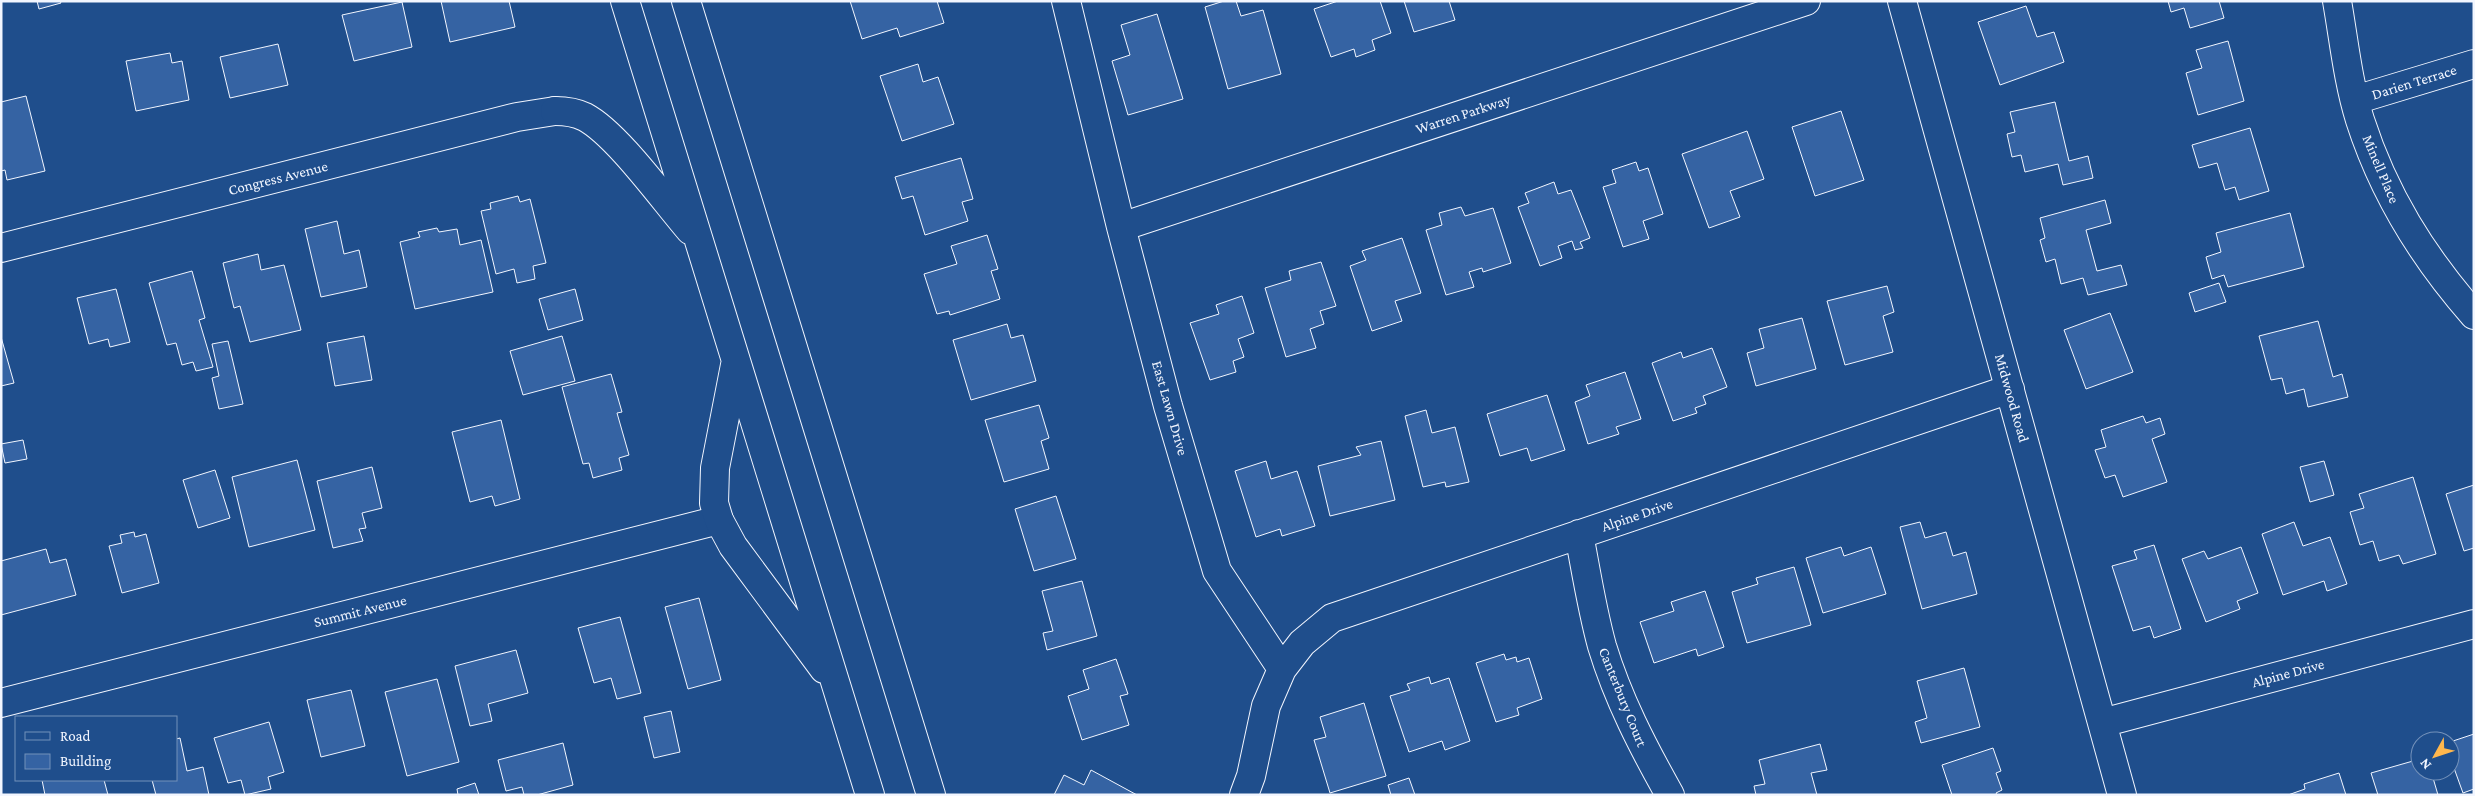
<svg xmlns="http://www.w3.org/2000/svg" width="2475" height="796" viewBox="0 0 2475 796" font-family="'Crimson Pro',serif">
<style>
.building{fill:#3563a3;stroke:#f2f6ff}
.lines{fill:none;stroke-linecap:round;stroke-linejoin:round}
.street-casing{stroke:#f2f6ff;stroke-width:30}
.highway-casing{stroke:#f2f6ff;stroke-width:30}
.street{stroke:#1f4e8c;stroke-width:28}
.highway{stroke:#1f4e8c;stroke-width:28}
.labels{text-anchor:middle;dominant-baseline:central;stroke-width:4;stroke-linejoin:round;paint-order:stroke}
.street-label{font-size:15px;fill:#f2f6ff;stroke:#1f4e8c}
</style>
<rect width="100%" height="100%" fill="#1f4e8c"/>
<!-- building -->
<path class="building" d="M37,1H60L61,3L39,9Z
M441,1H509L515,27L450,42Z
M850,1H937L944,23L900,37L897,28L862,39Z
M1224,1H1236L1241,16L1263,10L1281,74L1228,89L1205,7Z
M1338,1H1380L1391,33L1372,40L1375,50L1356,57L1354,49L1331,57L1314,9Z
M1404,1H1449L1455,20L1414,32Z
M2168,1H2219L2224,18L2190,28L2184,8L2171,12Z
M402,2L412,47L354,61L342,15Z
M2026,6L2037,37L2054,32L2064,62L2000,85L1978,22Z
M1157,14L1183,99L1128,115L1112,61L1130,55L1121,25Z
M2228,41L2244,101L2198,115L2186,73L2202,68L2196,50Z
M278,44L288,85L230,98L220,57Z
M170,53L172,63L182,61L189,100L136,111L126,61Z
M918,64L923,82L938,77L954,124L902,141L880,76Z
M26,96L45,171L7,180L5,170L1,171V102Z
M2055,102L2069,161L2088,156L2093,178L2063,185L2058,164L2025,172L2021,155L2012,157L2007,134L2015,132L2010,112Z
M1841,111L1864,180L1815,196L1792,127Z
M2250,128L2269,191L2239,200L2235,187L2225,190L2217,163L2199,168L2192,145Z
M1747,131L1764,179L1730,191L1740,217L1709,228L1682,154Z
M961,158L973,199L962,202L968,221L925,235L913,196L902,199L895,177Z
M1636,162L1639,171L1648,168L1663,214L1643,221L1649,239L1623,247L1603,187L1616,183L1612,170Z
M1554,182L1558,194L1571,190L1590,238L1580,242L1583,248L1575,250L1572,241L1558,246L1562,258L1540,266L1518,207L1529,203L1525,193Z
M518,196L520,202L530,199L546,263L533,266L535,279L517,283L514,269L496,274L481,211L491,209L490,203Z
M2105,200L2111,223L2086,230L2097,271L2121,265L2127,285L2088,295L2083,278L2061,284L2055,259L2046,262L2040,240L2045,238L2040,218Z
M1461,207L1465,216L1493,208L1511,263L1483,272L1482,268L1469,272L1474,287L1446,295L1426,230L1442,225L1439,213Z
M2290,213L2304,267L2228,287L2224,275L2212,279L2206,257L2221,252L2216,233Z
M337,221L344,254L359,250L367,287L321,297L305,229Z
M437,228L439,232L457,229L460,245L481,240L493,292L415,309L400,242L420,237L418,232Z
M987,235L998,269L991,271L1000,299L950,315L949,311L937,314L924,274L957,264L951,246Z
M1402,238L1421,293L1395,301L1402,321L1372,331L1350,266L1366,260L1362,251Z
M258,254L261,270L284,265L301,330L250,342L240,306L234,308L223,263Z
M1321,262L1336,306L1320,311L1324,324L1310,329L1316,348L1286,357L1265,288L1291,280L1289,271Z
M192,271L205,318L199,320L213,367L196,371L193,362L182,365L176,343L167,345L149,283Z
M2219,283L2226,302L2195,312L2189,293Z
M1887,286L1894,312L1883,316L1893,352L1845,365L1827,301Z
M116,289L130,342L110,347L108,339L89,344L77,298Z
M575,289L583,320L548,330L539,299Z
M1242,296L1254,333L1238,339L1244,357L1233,361L1236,372L1210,380L1190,323L1219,314L1216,305Z
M2110,313L2133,372L2086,389L2064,330Z
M1802,318L1816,369L1756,386L1747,353L1764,348L1759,329Z
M2318,321L2333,377L2342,374L2348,397L2308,407L2304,389L2286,394L2282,378L2271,380L2259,336Z
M1007,324L1011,338L1023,335L1036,381L971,400L953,340Z
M364,336L372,380L335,386L327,343Z
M562,336L575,381L523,395L510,351Z
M1,337L14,383L1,386Z
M228,341L243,404L219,409L212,378L219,376L212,344Z
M1712,348L1727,387L1703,396L1706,404L1695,408L1697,413L1673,421L1652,363L1681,352L1683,358Z
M1625,372L1641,419L1616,427L1619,434L1588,444L1575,402L1590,396L1586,385Z
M611,374L622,412L617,413L629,455L619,458L622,470L593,478L589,463L583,464L562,387Z
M1547,395L1565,450L1531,461L1527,448L1500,456L1487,414Z
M1039,405L1049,438L1041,441L1049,469L1004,482L985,420Z
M1426,410L1432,433L1455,427L1469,482L1446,487L1445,482L1423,487L1405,416Z
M2143,416L2146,423L2160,418L2165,434L2152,439L2167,482L2123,497L2115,475L2105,478L2095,450L2106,447L2101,430Z
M501,420L520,499L495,506L492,496L470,502L452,432Z
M23,440L27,459L5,463L1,444Z
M1381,441L1395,500L1330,516L1318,466L1361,455L1356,447Z
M297,460L315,530L249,547L232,477Z
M1266,461L1271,479L1297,471L1315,526L1282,536L1280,529L1256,537L1235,471Z
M2324,461L2334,495L2310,502L2300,467Z
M372,467L382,508L362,513L366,528L359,529L363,541L333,548L317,481Z
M215,470L230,518L198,528L183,480Z
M2413,477L2436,554L2403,564L2399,555L2379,561L2373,541L2360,545L2350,512L2364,508L2359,494Z
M2474,485V548L2464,551L2446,494Z
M1056,496L1076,559L1034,571L1015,509Z
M1920,522L1925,538L1946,532L1953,556L1966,552L1977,594L1922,609L1900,527Z
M2294,522L2303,546L2330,537L2347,584L2327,591L2324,581L2283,595L2262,534Z
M134,532L135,537L146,534L159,583L122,593L109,546L122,543L120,535Z
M2154,545L2181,629L2154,638L2150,626L2133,631L2112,566L2137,559L2134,551Z
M1841,547L1844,556L1871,547L1886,594L1823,613L1806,558Z
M2241,547L2258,593L2237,601L2240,609L2206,622L2182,559L2204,551L2208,559Z
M46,549L50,563L66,559L76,595L1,615V561Z
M1794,567L1811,625L1747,643L1732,592L1758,584L1756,578Z
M1082,581L1097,636L1047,650L1043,633L1053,631L1042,591Z
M1705,591L1724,647L1698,656L1696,649L1654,663L1640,622L1674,611L1671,602Z
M699,598L721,680L688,689L665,607Z
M620,617L641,693L617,699L611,678L594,683L578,628Z
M516,650L528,693L488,704L492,721L470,726L455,666Z
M1504,654L1506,660L1516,657L1517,662L1529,658L1542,699L1517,708L1519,715L1496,722L1476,663Z
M1116,659L1128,694L1120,696L1129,725L1082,740L1068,696L1089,689L1083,670Z
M1964,668L1980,727L1921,743L1915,722L1927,718L1917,681Z
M1429,677L1431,684L1449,678L1470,741L1445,750L1442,741L1409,752L1390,696L1410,690L1407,684Z
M437,679L459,762L407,776L385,692Z
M351,690L365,746L321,757L307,700Z
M1364,703L1386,776L1330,793L1314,740L1326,737L1320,717Z
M671,711L680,752L654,758L644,717Z
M269,722L284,772L268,777L271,789L245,795L241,780L228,783L214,738Z
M2474,734V789L2463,793L2450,757V742Z
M180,738L187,771L203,767L209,795H156L152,780H176V739Z
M563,743L573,785L537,795H524L522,787L506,791L498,760Z
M1820,744L1827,770L1811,773L1817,795H1756L1754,786L1765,784L1759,760Z
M1993,748L2001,771L1996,773L2002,790L1996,793L1997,795H1952L1942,765Z
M2413,761L2416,769L2420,767V771H2431L2438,795H2378L2371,773Z
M1091,770L1137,795H1054L1064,775L1084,785Z
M2339,773L2346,795H2288L2305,789L2304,784Z
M1409,778L1415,795H1391L1388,785Z
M42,780H104L108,795H45Z
M475,783L479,795H458L457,789Z"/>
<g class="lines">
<defs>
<path id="street" d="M1066,1L1121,227L1168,406L1217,571L1282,669L1266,706L1251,776L1244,795
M1902,1L2122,795
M2337,1C2344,41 2348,82 2360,120C2384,195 2423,257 2474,315
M2355,100L2474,64
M1121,227L1806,1
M1,248L517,117L555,111
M1579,534C1586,571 1592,610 1602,646C1618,699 1643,747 1670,795
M1282,669L1302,643L1332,618L2010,389
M1,703L719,520
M2102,723L2474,624"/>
<path id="highway" d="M625,1L870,795
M686,1L931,795
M555,111C565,111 575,112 585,117C617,134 664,200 690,230
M735,365L715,468L714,503L719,520L733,546L824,669"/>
</defs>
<!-- street casing -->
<use href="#street" class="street-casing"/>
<!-- highway casing -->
<use href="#highway" class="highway-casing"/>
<!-- street -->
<use href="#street" class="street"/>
<!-- highway -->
<use href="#highway" class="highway"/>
</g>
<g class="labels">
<!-- street labels -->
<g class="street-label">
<text transform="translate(2414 82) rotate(-17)">Darien Terrace</text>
<text transform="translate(1463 114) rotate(-18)">Warren Parkway</text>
<text transform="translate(2381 169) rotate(67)">Minell Place</text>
<text transform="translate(278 178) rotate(-14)">Congress Avenue</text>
<text transform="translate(2012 398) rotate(74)">Midwood Road</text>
<text transform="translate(1170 408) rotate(74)">East Lawn Drive</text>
<text transform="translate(1637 515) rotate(-19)">Alpine Drive</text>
<text transform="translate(360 611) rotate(-14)">Summit Avenue</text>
<text transform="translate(2288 673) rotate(-15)">Alpine Drive</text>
<text transform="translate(1623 697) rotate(68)">Canterbury Court</text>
</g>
</g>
<!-- border -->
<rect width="2475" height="796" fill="none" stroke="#f2f6ff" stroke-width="5"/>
<!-- legend -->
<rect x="15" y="716" width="162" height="65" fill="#1f4e8c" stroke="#7391ba"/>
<rect x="25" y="732" width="25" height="8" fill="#1f4e8c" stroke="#7391ba"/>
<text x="60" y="741" font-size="15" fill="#f2f6ff">Road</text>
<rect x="25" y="754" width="25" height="15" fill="#3563a3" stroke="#7391ba"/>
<text x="60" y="766" font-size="15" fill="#f2f6ff">Building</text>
<!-- north arrow -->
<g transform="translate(2435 756) rotate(230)"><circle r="24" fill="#1f4e8c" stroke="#7391ba"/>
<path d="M0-4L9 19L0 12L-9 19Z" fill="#ffb74d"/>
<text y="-8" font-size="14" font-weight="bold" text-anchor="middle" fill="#f2f6ff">N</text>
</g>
</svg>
